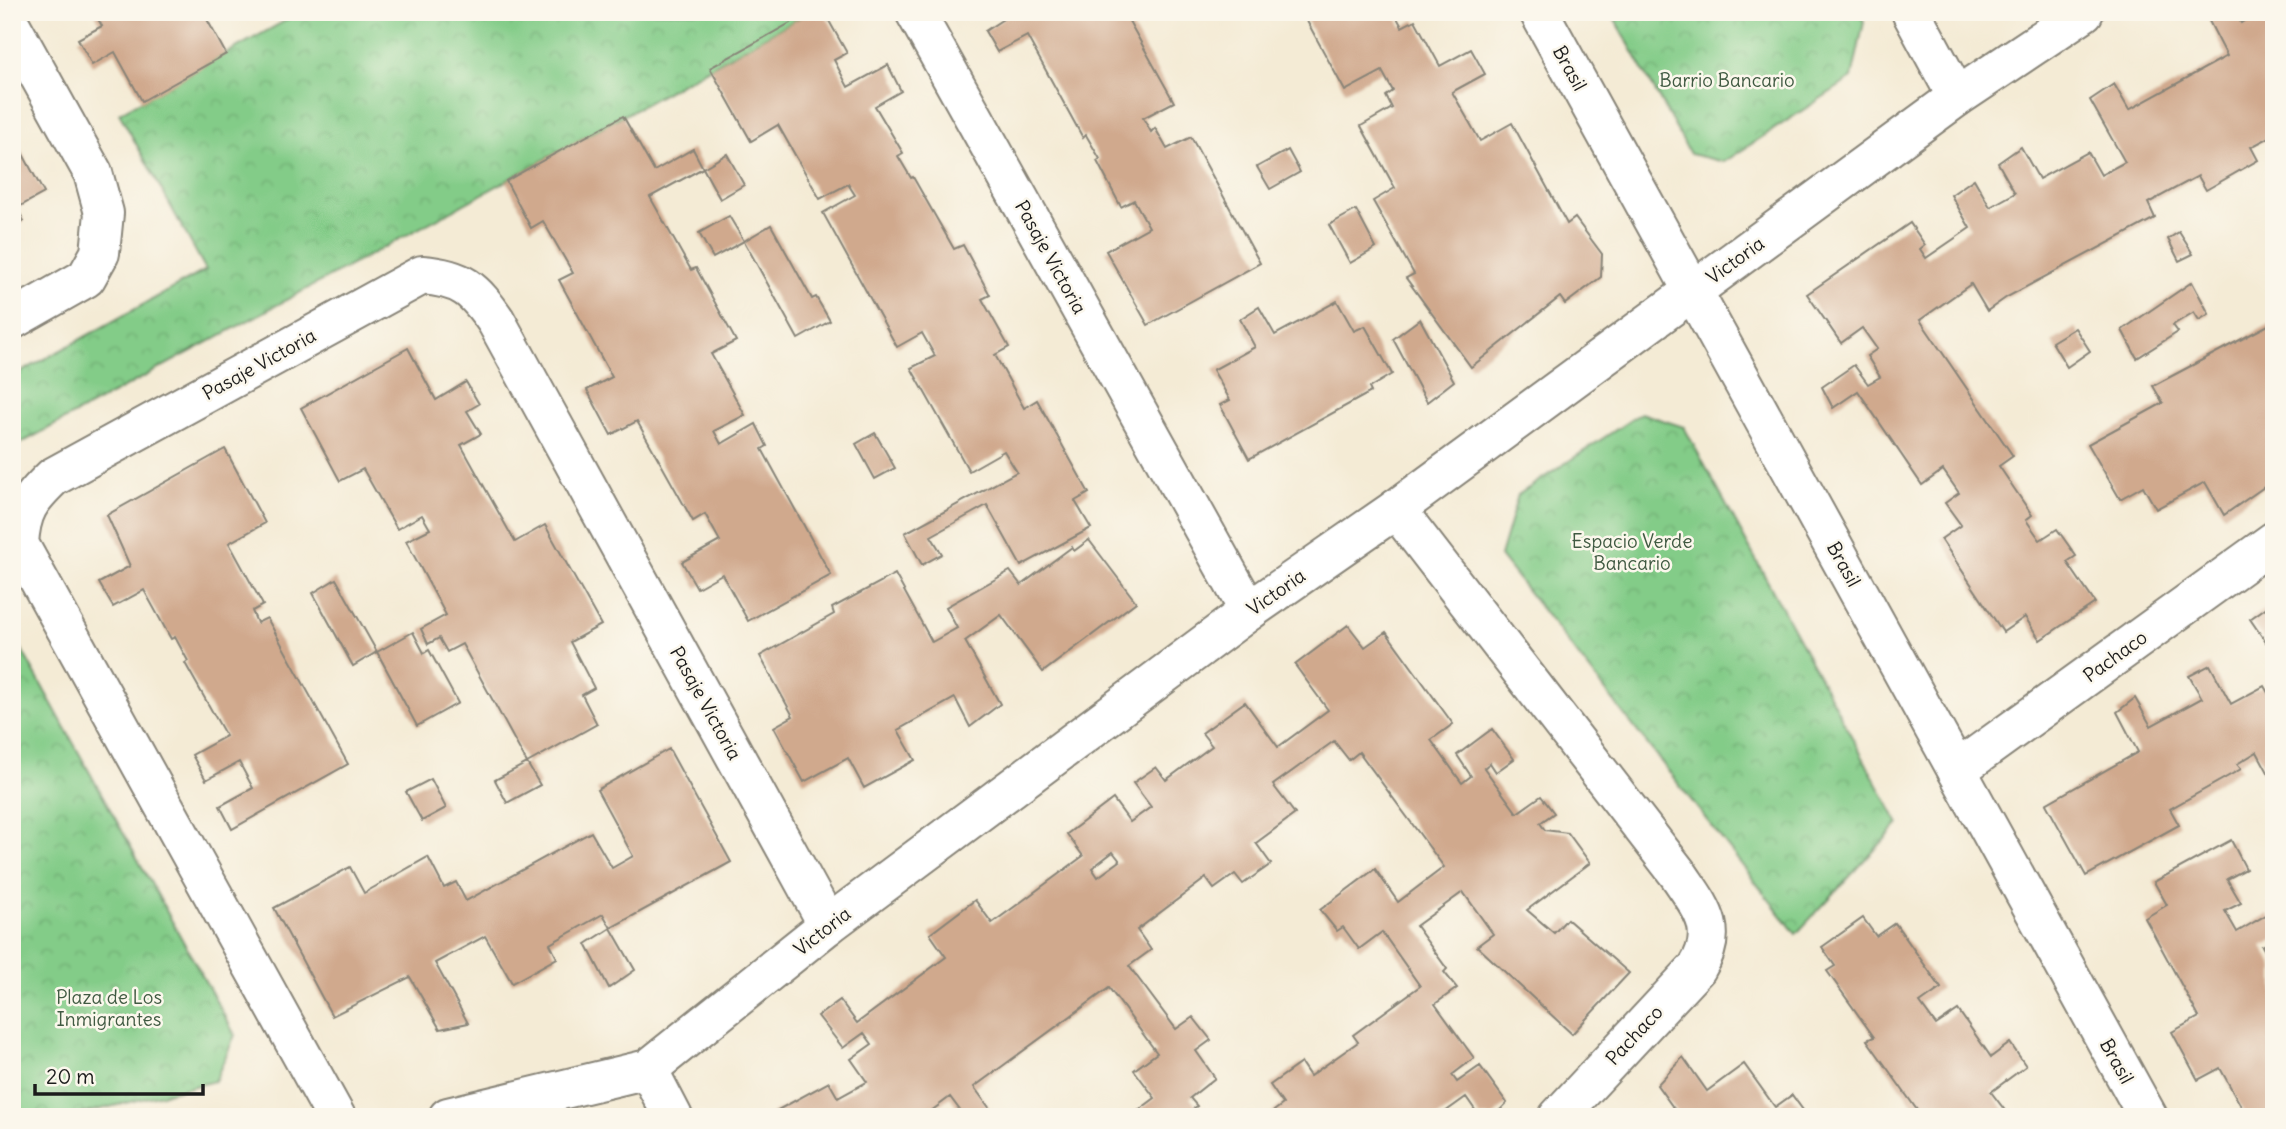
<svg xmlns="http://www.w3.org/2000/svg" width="2286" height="1129" font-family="Delius,sans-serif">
  <defs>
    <pattern id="park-crowns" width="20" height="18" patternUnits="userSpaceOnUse" patternTransform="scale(1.75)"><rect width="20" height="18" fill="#83cc88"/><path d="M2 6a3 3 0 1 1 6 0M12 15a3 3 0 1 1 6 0" fill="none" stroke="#71af75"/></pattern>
  </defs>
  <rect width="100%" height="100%" fill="#fbf7ec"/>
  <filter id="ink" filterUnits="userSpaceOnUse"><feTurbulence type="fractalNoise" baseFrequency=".0143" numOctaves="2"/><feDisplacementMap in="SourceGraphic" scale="14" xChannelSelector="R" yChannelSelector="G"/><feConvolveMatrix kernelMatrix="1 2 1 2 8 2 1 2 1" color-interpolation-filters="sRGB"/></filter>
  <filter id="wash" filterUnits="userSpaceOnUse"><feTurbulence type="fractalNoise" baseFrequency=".00686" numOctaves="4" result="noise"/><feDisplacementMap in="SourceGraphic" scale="28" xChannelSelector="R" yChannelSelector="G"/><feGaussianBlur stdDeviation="1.57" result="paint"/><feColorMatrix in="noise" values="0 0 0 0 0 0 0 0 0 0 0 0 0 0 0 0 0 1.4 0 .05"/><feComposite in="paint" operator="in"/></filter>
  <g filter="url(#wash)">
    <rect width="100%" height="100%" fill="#f4ebd5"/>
    <!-- park -->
    <g fill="url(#park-crowns)" stroke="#507452" stroke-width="2">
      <path d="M301 12H810L479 196 12 448V377L206 270 119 113Z"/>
      <path d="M1611 12H1859L1864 22 1852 78 1724 162 1690 154Z"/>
      <path d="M1641 413 1684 427 1899 824 1796 934 1500 556 1518 495Z"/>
      <path d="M12 632 235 1035 215 1081 69 1117H12Z"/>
    </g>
    <g id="blocks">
      <!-- building -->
      <g fill="#d0a98d" fill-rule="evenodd">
        <path d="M94 12H203L226 54 142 101 115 52 92 65 78 39 102 26Z"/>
        <path d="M810 12H824L847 53 834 60 848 87 888 65 901 91 875 106 903 153 898 156 911 178 913 177 954 249 963 245 990 295 982 299 1009 347 995 355 1024 408 1037 400 1089 493 1075 501 1091 528 1021 566 987 505 931 536 942 554 922 565 905 533 1017 472 1004 451 969 471 911 368 935 356 922 333 897 347 823 213 855 195 848 184 820 199 778 125 751 141 710 68Z"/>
        <path d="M1014 12H1124L1174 102 1143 118 1151 132 1155 128 1167 149 1191 137 1260 263 1148 325 1106 251 1149 227 1134 200 1121 207 1097 161 1100 159 1086 135 1083 138 1027 36 997 52 985 31Z"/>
        <path d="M1302 12H1394L1402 27 1415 20 1440 66 1471 49 1485 74 1452 92 1467 118 1480 141 1512 123 1567 224 1575 218 1602 254 1601 277 1565 304 1560 297 1471 367 1406 278 1414 274 1373 201 1395 188 1361 126 1392 108 1386 96 1393 91 1382 71 1345 91Z"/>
        <path d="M2218 12H2235L2241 23 2257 12H2274V135L2251 147 2258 160 2206 190 2198 176 2148 203 2155 218 2007 297 1987 311 1971 284 1920 320 2013 456 1999 466 2032 515 2026 520 2040 540 2057 529 2076 556 2067 562 2095 603 2040 640 2025 617 2003 632 1941 539 1961 525 1945 503 1959 493 1943 470 1922 485 1858 391 1833 408 1822 387 1854 365 1868 384 1880 377 1867 356 1877 349 1862 328 1841 343 1807 294 1910 223 1925 245 1920 249 1926 258 1970 228 1951 195 1974 179 1990 207 2015 193 1998 163 2021 147 2039 179 2088 152 2101 175 2125 162 2090 100 2114 84 2129 110 2227 56 2208 19Z"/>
        <path d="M623 116 654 171 693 149 703 168 650 197 691 270 696 268 736 341 711 354 745 415 714 431 721 444 756 424 767 446 762 449 831 575 748 621 722 574 697 588 682 562 720 541 705 514 693 521 637 421 611 435 587 390 612 377 559 280 573 273 543 221 531 228 506 181Z"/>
        <path d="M12 134 44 193 17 208 24 221 12 228Z"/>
        <path d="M1288 150 1300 172 1270 189 1257 167Z"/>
        <path d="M727 154 744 185 720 199 703 168Z"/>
        <path d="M1356 210 1376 248 1350 263 1329 225Z"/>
        <path d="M729 216 744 241 713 258 699 233Z"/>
        <path d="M771 225 812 299 816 297 830 321 798 339 744 241Z"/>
        <path d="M2179 232 2193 254 2179 261 2168 239Z"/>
        <path d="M2192 282 2209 314 2199 320 2194 312 2173 325 2178 332 2137 358 2122 330Z"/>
        <path d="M1337 301 1354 331 1365 326 1392 374 1369 388 1371 392 1249 459 1220 405 1230 400 1213 370 1255 347 1240 319 1259 307 1275 335Z"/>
        <path d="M1420 319 1454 381 1427 402 1393 339Z"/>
        <path d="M2274 322V480L2224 515 2205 482 2156 509 2143 486 2120 499 2088 444 2163 403 2153 386Z"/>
        <path d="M2075 328 2090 351 2067 367 2052 342Z"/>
        <path d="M408 348 436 400 466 382 479 404 467 411 481 434 461 445 515 542 545 525 601 625 570 642 594 688 582 695 597 724 527 763 462 644 447 652 439 638 428 644 421 629 446 615 406 541 430 529 422 515 397 529 363 469 340 481 301 408Z"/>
        <path d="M875 433 895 468 875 479 856 444Z"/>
        <path d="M225 449 265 523 229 543 263 605 252 611 257 623 267 618 348 764 232 829 220 806 253 788 239 762 206 780 192 755 226 736 185 663 188 661 175 637 171 639 144 590 113 607 99 583 130 566 107 515Z"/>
        <path d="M1089 540 1136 602 1043 672 1001 615 965 641 1000 704 970 727 955 698 898 730 915 760 864 788 848 758 804 782 774 727 793 716 760 656 834 614 832 608 895 574 932 642 957 628 946 607 1010 571 1021 585 1072 547 1074 551Z"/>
        <path d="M336 579 377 652 413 632 424 653 429 650 458 703 417 726 377 652 353 666 313 593Z"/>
        <path d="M2274 602V654L2250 619Z"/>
        <path d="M1348 625 1365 647 1386 632 1453 724 1431 740 1462 783 1471 776 1457 755 1492 729 1514 759 1496 772 1490 763 1484 768 1517 813 1541 796 1554 813 1540 823 1545 830 1568 833 1590 863 1527 910 1554 933 1567 919 1629 973 1572 1034 1477 946 1493 934 1463 892 1416 926 1447 969 1444 972 1457 988 1435 1004 1474 1058 1452 1075 1457 1082 1480 1066 1507 1103 1493 1117H1480L1466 1097 1438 1117H1266L1283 1104 1270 1085 1301 1063 1310 1076 1358 1042 1353 1035 1420 986 1382 932 1359 949 1343 927 1337 931 1320 910 1375 869 1398 902 1444 867 1359 752 1349 760 1334 741 1273 785 1295 814 1256 843 1271 864 1243 884 1235 874 1214 889 1206 878 1137 930 1151 950 1129 966 1176 1029 1193 1017 1211 1040 1196 1051 1215 1078 1190 1098 1197 1106 1182 1117H1143L1139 1110 1155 1098 1134 1070 1157 1053 1109 988 974 1087 996 1117H965L950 1097 923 1117H765L829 1082 838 1098 867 1082 851 1059 872 1044 864 1033 843 1048 818 1016 840 1000 857 1023 946 957 930 934 975 900 992 923 1021 902 1083 856 1067 834 1113 799 1130 822 1151 807 1133 783 1156 767 1166 780 1212 746 1202 733 1245 702 1278 747 1328 710 1295 665ZM1113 852 1120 861 1098 877 1092 868Z"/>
        <path d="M2210 665 2231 704 2264 686 2274 703V774L2270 776 2257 752 2237 764 2241 769 2170 809 2179 825 2086 876 2046 804 2138 752 2117 712 2135 698 2151 726 2202 698 2189 676Z"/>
        <path d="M669 749 731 862 611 928 603 914 550 944 557 958 512 983 485 936 435 963 468 1023 440 1029 410 977 332 1016 274 908 350 867 364 893 428 857 444 888 456 882 466 901 591 832 612 868 633 856 597 790Z"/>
        <path d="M527 763 540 785 507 803 495 780Z"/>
        <path d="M431 779 446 808 422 821 406 792Z"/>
        <path d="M2231 840 2246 869 2227 879 2241 903 2225 911 2237 932 2268 914 2274 925V940L2262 946 2274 967V1117H2254L2253 1114 2247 1117 2220 1068 2198 1080 2172 1032 2199 1017 2145 918 2167 905 2154 882Z"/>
        <path d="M1863 918 1876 936 1895 923 1941 988 1920 1003 1936 1025 1958 1010 1991 1057 2010 1043 2026 1066 1991 1092 2010 1117H1908L1917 1110 1867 1040 1874 1037 1827 971 1835 966 1822 947Z"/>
        <path d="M611 928 635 970 609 988 586 944Z"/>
        <path d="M1683 1057 1707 1091 1744 1064 1775 1107 1792 1095 1808 1117H1680L1657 1085Z"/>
      </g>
    </g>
  </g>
  <g filter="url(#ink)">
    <use href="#blocks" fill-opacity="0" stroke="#888478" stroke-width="2"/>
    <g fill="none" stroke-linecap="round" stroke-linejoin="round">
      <defs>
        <g id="minor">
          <path d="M915 12 1249 611"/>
          <path d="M1539 12 2148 1117"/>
          <path d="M1911 12 1957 97"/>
          <path d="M12 27 93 173 104 213 100 253 86 278 12 320"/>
          <path d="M1396 509 1679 875C1701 908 1721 929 1697 968L1558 1117"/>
          <path d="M1957 770 2274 541"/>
          <path d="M648 1069 673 1117"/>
          <path d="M336 1117 19 544C21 511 29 500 53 477L422 275C462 278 474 289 496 321L828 925"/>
          <path d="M448 1117 648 1069 828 925 1249 611 1396 509 1957 97 2084 12"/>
        </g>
      </defs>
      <!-- minor casing -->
      <use href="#minor" stroke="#888478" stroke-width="42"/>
      <!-- minor -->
      <use href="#minor" stroke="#fff" stroke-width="38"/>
    </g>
  </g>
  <g text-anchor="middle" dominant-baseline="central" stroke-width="5" stroke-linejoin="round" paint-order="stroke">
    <!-- street labels -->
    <g font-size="19" fill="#1c1c1c" stroke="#fbf7ec">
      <text transform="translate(1570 68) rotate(61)">Brasil</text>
      <text transform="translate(1051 257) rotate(61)">Pasaje Victoria</text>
      <text transform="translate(1735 260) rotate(-36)">Victoria</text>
      <text transform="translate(259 364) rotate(-29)">Pasaje Victoria</text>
      <text transform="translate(1844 564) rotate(61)">Brasil</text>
      <text transform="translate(1276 592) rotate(-35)">Victoria</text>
      <text transform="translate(2115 656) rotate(-36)">Pachaco</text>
      <text transform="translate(706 703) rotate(61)">Pasaje Victoria</text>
      <text transform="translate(822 931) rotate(-38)">Victoria</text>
      <text transform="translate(1634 1035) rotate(-47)">Pachaco</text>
      <text transform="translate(2117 1061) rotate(61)">Brasil</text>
    </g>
    <!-- park labels -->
    <g font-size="19" fill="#405a42" stroke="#fbf7ec">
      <text x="1727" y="80">Barrio Bancario</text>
      <text x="1632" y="541">Espacio Verde<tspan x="1632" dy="22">Bancario</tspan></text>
      <text x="109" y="997">Plaza de Los<tspan x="109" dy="22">Inmigrantes</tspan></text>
    </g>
  </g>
  <!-- margin -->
  <rect width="2286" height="1129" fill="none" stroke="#fbf7ec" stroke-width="42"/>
  <!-- scale -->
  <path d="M35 1084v10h168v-10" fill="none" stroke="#1c1c1c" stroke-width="3.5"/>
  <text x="46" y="1084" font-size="21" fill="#1c1c1c" stroke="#fbf7ec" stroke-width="5" paint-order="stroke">20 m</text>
</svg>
